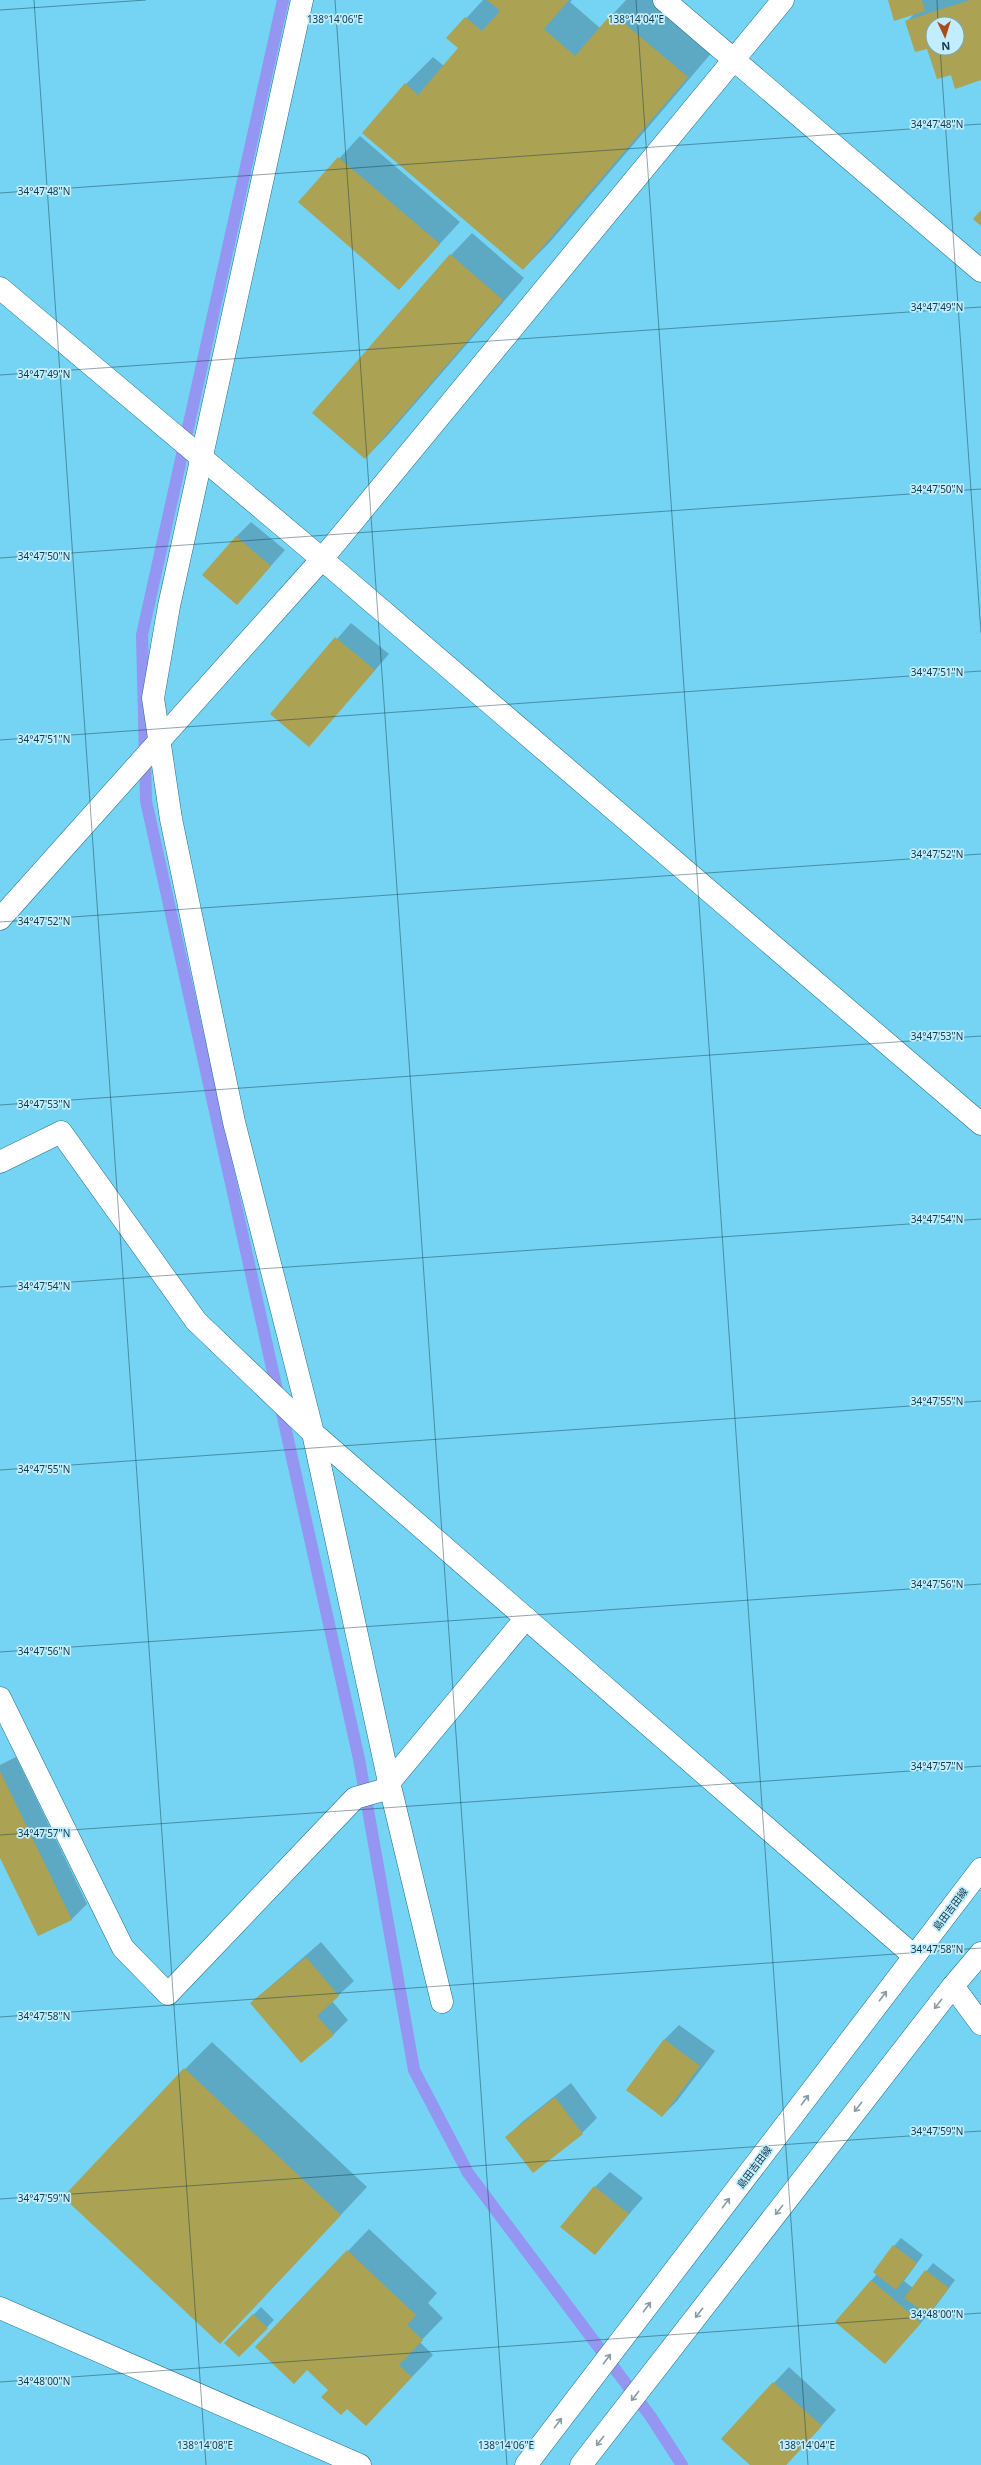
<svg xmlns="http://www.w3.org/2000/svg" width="981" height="2465" font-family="'Noto Sans','Noto Sans JP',sans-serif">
  <rect width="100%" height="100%" fill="#75d3f4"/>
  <!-- shadow -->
  <g fill="#0003" fill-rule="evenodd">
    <path d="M483 0H572L570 2 600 28 626 0H656L714 50 550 242 523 269 406 84 433 57 444 66 459 48 448 38Z"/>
    <path d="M889 0H981V79L952 73 906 22 915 13ZM933 24H957V48H933Z"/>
    <path d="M360 136 460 222 399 288 299 202Z"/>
    <path d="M472 233 524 278 387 436 365 458 451 255Z"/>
    <path d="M251 522 285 550 237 604 236 537Z"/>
    <path d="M351 623 389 654 309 746 271 714Z"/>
    <path d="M16 1757 87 1904 72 1919 39 1935 0 1855V1765Z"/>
    <path d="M321 1942 354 1981 332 2001 348 2020 333 2035 251 2003Z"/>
    <path d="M679 2025 715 2051 677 2101 662 2116 664 2040Z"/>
    <path d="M212 2042 367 2187 247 2315 185 2069Z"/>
    <path d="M571 2083 597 2118 582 2133 533 2171 507 2137 522 2122Z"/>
    <path d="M610 2172 643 2198 595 2254V2187Z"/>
    <path d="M369 2229 437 2293 428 2303 443 2318 420 2342 433 2355 387 2403 329 2390 348 2251Z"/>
    <path d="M901 2238 923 2255 904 2281 913 2288 933 2263 955 2280 935 2307 885 2363 836 2321 877 2274 894 2246Z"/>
    <path d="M261 2307 274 2320 239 2356 226 2343Z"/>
    <path d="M789 2367 836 2410 786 2465H751L722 2438Z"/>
  </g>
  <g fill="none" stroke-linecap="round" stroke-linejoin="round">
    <!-- stream -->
    <path stroke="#9595f2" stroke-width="12" d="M283 0 142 635 146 801 359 1759 414 2070 468 2173 651 2417 682 2465"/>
  </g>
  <!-- building -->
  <g fill="#aba254" fill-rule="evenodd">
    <path d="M487 0H569L544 29 575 56 612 13 688 77 523 270 362 133 405 83 418 95 458 48 446 38 465 17 482 31 500 11Z"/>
    <path d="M888 0H922L925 11 894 21Z"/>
    <path d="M970 0H981V80L955 89 951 75 937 79 927 49 915 52 905 21ZM933 24H957V48H933Z"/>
    <path d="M338 157 440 244 399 290 298 202Z"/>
    <path d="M981 210V226L973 219Z"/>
    <path d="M450 254 503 300 365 459 312 413Z"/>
    <path d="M236 536 271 566 237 605 202 575Z"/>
    <path d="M335 637 375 670 309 747 270 714Z"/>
    <path d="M0 1771 72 1920 38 1936 0 1858Z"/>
    <path d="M306 1957 339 1996 317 2016 334 2035 301 2063 250 2003Z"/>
    <path d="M664 2039 700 2066 662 2117 626 2090Z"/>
    <path d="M184 2068 341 2215 220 2344 63 2197Z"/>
    <path d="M555 2097 583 2134 533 2173 505 2137Z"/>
    <path d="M594 2186 629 2214 595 2255 560 2227Z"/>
    <path d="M893 2245 917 2263 896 2290 873 2272Z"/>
    <path d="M347 2250 416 2315 407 2325 423 2340 399 2365 412 2377 366 2426 347 2409 341 2415 321 2397 328 2390 307 2370 294 2384 255 2347Z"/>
    <path d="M925 2270 949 2288 928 2315 904 2298Z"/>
    <path d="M871 2280 921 2323 885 2364 835 2322Z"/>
    <path d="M253 2314 268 2328 239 2357 224 2343Z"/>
    <path d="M773 2382 822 2426 786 2465H750L721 2439Z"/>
  </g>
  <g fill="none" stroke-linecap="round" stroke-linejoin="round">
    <defs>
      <g id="minor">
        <path d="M302 0 169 606 153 698 171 819 234 1122 313 1433 389 1782 442 2002"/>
        <path d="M664 0 981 271"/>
        <path d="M0 919 322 559 783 0"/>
        <path d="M0 1162 61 1132 196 1321 313 1433 914 1956"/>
        <path d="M0 1698 123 1948 168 1994 355 1798 383 1790 526 1618"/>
        <path d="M953 1986 981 2024"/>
      </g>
      <g id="tertiary">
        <path d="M0 288 322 559 981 1124"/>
        <path d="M0 2308 360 2465"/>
      </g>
      <g id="primary">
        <path d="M526 2465 981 1869"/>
        <path d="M581 2465 953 1986 981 1953"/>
      </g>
    </defs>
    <!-- minor casing -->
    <use href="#minor" stroke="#246e86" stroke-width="23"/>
    <!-- tertiary casing -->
    <use href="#tertiary" stroke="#246e86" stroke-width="23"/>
    <!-- primary casing -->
    <use href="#primary" stroke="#246e86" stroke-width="23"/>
    <!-- minor -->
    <use href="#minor" stroke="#fff" stroke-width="22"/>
    <!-- tertiary -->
    <use href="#tertiary" stroke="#fff" stroke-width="22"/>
    <!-- primary -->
    <use href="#primary" stroke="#fff" stroke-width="22"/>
  </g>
  <!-- one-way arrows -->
  <defs><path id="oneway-shaft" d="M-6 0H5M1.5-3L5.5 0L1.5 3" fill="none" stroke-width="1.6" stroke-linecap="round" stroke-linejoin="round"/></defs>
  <g stroke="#889ca3">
    <use href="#oneway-shaft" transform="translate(883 1996) rotate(-53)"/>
    <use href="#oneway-shaft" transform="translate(938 2004) rotate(128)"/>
    <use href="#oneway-shaft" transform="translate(805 2100) rotate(-53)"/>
    <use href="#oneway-shaft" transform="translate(858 2107) rotate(128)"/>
    <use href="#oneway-shaft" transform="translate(726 2203) rotate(-53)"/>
    <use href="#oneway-shaft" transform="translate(779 2210) rotate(128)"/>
    <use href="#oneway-shaft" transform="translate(647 2307) rotate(-53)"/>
    <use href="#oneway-shaft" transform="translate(699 2313) rotate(128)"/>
    <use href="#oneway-shaft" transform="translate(607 2359) rotate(-53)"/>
    <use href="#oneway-shaft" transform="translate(635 2396) rotate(128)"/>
    <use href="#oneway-shaft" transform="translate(558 2423) rotate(-53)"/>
    <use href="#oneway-shaft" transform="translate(600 2441) rotate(128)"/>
  </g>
  <!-- ticks -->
  <path fill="none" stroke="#113a47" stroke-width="1" stroke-opacity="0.45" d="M34 0 206 2465M335 0 507 2465M636 0 808 2465M937 0 938 24M0 10 146 0M940 48 981 633M0 193 981 124M0 375 981 307M0 558 981 489M0 740 981 671M0 922 981 854M0 1105 981 1036M0 1287 981 1219M0 1470 981 1401M0 1652 981 1584M0 1835 981 1766M0 2017 981 1948M0 2199 981 2131M0 2382 981 2313"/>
  <g text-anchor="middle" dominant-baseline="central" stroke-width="3.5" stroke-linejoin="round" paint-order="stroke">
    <!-- street labels -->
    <g font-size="10" fill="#113a47" stroke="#c2edfe">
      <text transform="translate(950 1909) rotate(-53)">島田吉田線</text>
      <text transform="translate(754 2167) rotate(-53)">島田吉田線</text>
    </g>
  </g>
  <g font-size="10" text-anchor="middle" fill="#113a47" stroke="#c2edfe" stroke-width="3.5" stroke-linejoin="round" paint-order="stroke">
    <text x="335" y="23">138°14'06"E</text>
    <text x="636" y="23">138°14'04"E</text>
    <text x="937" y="128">34°47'48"N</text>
    <text x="44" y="195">34°47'48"N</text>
    <text x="937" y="311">34°47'49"N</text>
    <text x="44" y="378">34°47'49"N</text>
    <text x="937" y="493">34°47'50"N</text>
    <text x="44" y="560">34°47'50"N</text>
    <text x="937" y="676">34°47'51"N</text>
    <text x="44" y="743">34°47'51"N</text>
    <text x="937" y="858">34°47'52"N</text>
    <text x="44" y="925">34°47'52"N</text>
    <text x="937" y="1040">34°47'53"N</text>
    <text x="44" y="1108">34°47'53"N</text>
    <text x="937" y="1223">34°47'54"N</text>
    <text x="44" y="1290">34°47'54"N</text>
    <text x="937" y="1405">34°47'55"N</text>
    <text x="44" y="1473">34°47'55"N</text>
    <text x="937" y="1588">34°47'56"N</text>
    <text x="44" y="1655">34°47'56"N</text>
    <text x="937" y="1770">34°47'57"N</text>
    <text x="44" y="1837">34°47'57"N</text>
    <text x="937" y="1953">34°47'58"N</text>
    <text x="44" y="2020">34°47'58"N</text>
    <text x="937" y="2135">34°47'59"N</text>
    <text x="44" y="2202">34°47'59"N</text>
    <text x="937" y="2318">34°48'00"N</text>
    <text x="44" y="2385">34°48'00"N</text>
    <text x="205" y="2449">138°14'08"E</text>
    <text x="506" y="2449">138°14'06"E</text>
    <text x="807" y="2449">138°14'04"E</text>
  </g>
  <!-- north arrow -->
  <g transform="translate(945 36) rotate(176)"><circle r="19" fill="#c2edfe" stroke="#7ba5b5"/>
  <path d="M0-3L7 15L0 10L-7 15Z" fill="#ae4919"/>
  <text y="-6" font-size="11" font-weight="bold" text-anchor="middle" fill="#113a47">N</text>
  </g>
</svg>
